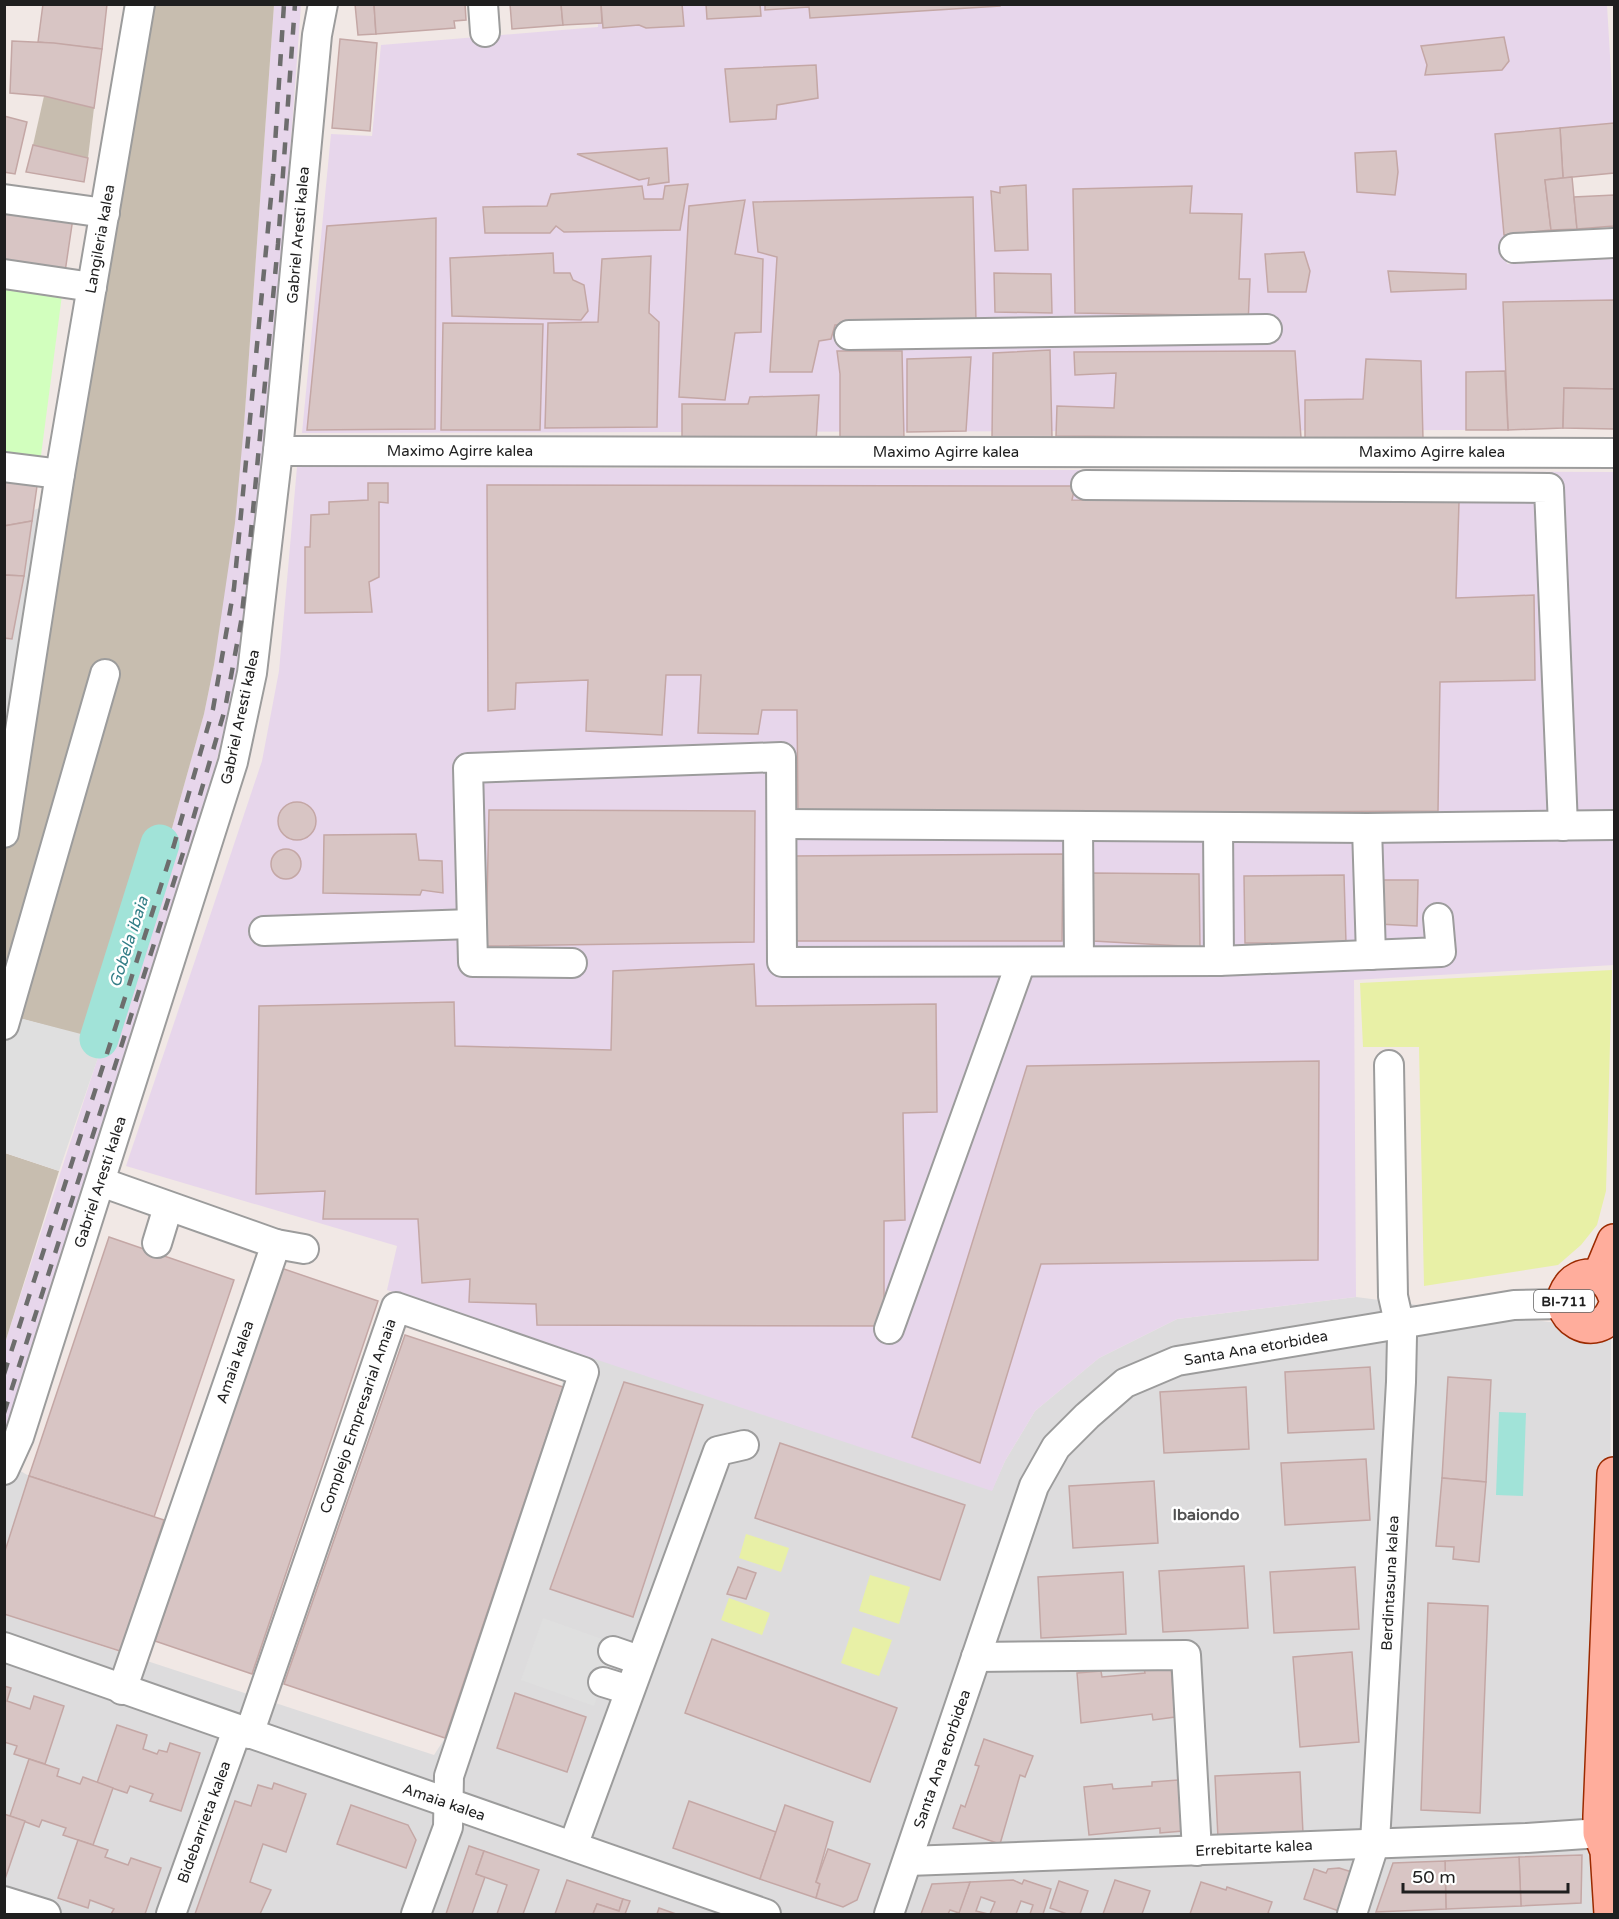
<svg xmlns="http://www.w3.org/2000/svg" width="1619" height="1919" font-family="'Varela Round',sans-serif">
  <rect width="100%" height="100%" fill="#f1e8e5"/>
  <!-- residential -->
  <g fill="#dddcdd">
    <path d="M43 507 5 753V519Z"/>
    <path d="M1356 1297 1611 1330 1610 1619 1614 1914H5L4 1614 434 1755 445 1738 573 1351 992 1490 1005 1461 1035 1411 1099 1358 1177 1319Z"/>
    <path d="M5 1462 29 1476 5 1554Z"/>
  </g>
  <!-- industrial -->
  <g fill="#e7d6eb">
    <path d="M596 4 1607 5 1614 123 1495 135 1507 264 1614 259V300L1503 302 1505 371 1466 372V430L302 433 331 134 372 136 381 45 598 27Z"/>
    <path d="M274 5H301L272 397 241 669 203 811 6 1430 5 1343 169 839 204 714 214 665 244 425Z"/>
    <path d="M297 467 1614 472V965L1354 980 1356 1297 1177 1319 1099 1358 1035 1411 1005 1461 992 1491 387 1290 397 1246 126 1166 262 761 279 671Z"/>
  </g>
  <!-- construction -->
  <g fill="#c7bdaf">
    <path d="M141 5H274L244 425 235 523 214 665 204 714 169 839 154 851 149 862 92 1038 4 1014 5 840Z"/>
    <path d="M44 96 94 108 88 158 33 145Z"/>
    <path d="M5 1153 59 1171 5 1343Z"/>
  </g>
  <!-- grass -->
  <g fill="#e8f0a6">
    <path d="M1612 970 1606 1191 1597 1225 1581 1245 1558 1265 1424 1286 1419 1047H1363L1360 983Z"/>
    <path d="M746 1534 789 1548 781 1572 739 1558Z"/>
    <path d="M870 1575 910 1587 899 1624 859 1611Z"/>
    <path d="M729 1598 770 1613 762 1635 721 1620Z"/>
    <path d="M853 1627 892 1640 879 1676 841 1663Z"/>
  </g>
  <!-- park -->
  <path fill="#d2ffbe" d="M4 263 65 272 37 486 5 481Z"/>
  <!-- parking -->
  <g fill="#dfdfdf">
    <path d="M4 1014 104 1040 59 1171 5 1153Z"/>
    <path d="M543 1618 616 1644 594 1706 521 1680Z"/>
  </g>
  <!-- water -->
  <path fill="#a1e3d8" d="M1499 1412 1526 1413 1523 1496 1496 1495Z"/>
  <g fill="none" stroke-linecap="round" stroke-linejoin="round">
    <!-- river -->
    <path stroke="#a1e3d8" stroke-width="39" d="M99 1039 160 844"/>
  </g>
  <!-- building -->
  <g fill="#d8c5c4" stroke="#c4a7a5" stroke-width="1.5">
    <path d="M43 4H107L102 49 38 42Z"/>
    <path d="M355 4H374L376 34 358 35Z"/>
    <path d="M374 4H465L466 20 454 21 455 28 376 34Z"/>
    <path d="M510 4H561L563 25 512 29Z"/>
    <path d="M561 4H601L602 23 563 25Z"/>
    <path d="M601 4H682L684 26 646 28 639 25 603 28Z"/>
    <path d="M706 4H760L761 16 707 19Z"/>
    <path d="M765 4H1000V6L810 18 809 7 765 10Z"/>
    <path d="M1504 37 1509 61 1502 70 1425 75 1427 65 1421 46Z"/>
    <path d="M340 39 377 43 370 131 332 128Z"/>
    <path d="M12 41 54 43 102 49 94 108 44 96 10 93Z"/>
    <path d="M816 65 818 98 777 105 776 119 730 122 725 69Z"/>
    <path d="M4 116 27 122 15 174 4 172Z"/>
    <path d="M1614 123V173L1563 178 1560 128Z"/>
    <path d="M1560 128 1563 178 1545 180 1551 230 1504 235 1495 134Z"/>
    <path d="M33 145 88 158 84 182 26 172Z"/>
    <path d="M667 148 669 182 648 185 649 178 639 180 577 154Z"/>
    <path d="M1396 151 1398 172 1395 195 1357 192 1355 153Z"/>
    <path d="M1572 177 1577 229 1551 230 1545 180Z"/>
    <path d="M688 184 680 230 564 232 556 226 550 233H485L483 207 547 206 551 194 642 186 644 199H663L665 186Z"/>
    <path d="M1026 185 1028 250 995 251 991 191 1000 193V187Z"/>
    <path d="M1192 186 1190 213 1242 214 1239 279H1250L1248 325 1194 323 1192 315 1075 313 1073 189Z"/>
    <path d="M1614 195V226L1577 229 1574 197Z"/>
    <path d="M973 197 976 321 835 325 831 339 819 341 812 372H770L777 257 758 252 753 202Z"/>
    <path d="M745 200 735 254 763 259 761 332 735 333 725 400 679 397 689 206Z"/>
    <path d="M4 208 73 218 65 272 4 263Z"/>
    <path d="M436 218 435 429 307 430 327 226Z"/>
    <path d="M1304 252 1310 271 1306 292H1268L1265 254Z"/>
    <path d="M553 253 554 273H570L573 280 584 285 588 311 581 320 452 316 450 258Z"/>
    <path d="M651 256 649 313 659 322 657 427 545 428 548 323 598 322 602 259Z"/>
    <path d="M1388 271 1466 274V289L1391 292Z"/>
    <path d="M994 273 1051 274 1052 313 995 312Z"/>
    <path d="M1614 300V389L1564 388 1563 428 1508 430 1503 302Z"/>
    <path d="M443 323 543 324 540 430H441Z"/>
    <path d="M1050 350 1052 438 992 439 993 353Z"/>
    <path d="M837 351H902L904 439 840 442V374Z"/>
    <path d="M1295 351 1301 438 1056 436 1057 406 1114 408 1116 373 1075 375 1074 352Z"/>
    <path d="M971 357 966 431 907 432V359Z"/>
    <path d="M1366 359 1421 361 1423 439 1305 444V400L1363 399Z"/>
    <path d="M1505 371 1508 430H1466V372Z"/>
    <path d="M1564 388 1614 389V429L1563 428Z"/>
    <path d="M819 395 816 441 682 438V404H748L750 397Z"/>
    <path d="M4 481 37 486 32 521 4 526Z"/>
    <path d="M368 483H388V503L379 502V577L369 582 372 612 305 613V547H310L311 515 329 514V502L368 500Z"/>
    <path d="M487 485 1075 486 1072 500 1459 502 1456 598 1534 595 1535 680 1440 682 1438 811 798 815 797 710H762L758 734 698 733 701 675H666L662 735 586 731 588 680 516 683 515 709 488 711Z"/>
    <path d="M32 521 24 576 4 575V526Z"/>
    <path d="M4 575 24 576 12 639 4 638Z"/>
    <circle cx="297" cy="821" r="19"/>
    <path d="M489 810 755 811 754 942 486 946Z"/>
    <path d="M416 834 419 860 442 861 443 893 422 890 420 895 323 893 324 835Z"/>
    <circle cx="286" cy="864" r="15"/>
    <path d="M1063 854 1062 941H794L793 856Z"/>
    <path d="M1093 873 1199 874 1200 947 1093 941Z"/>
    <path d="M1344 875 1346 943H1245L1244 876Z"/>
    <path d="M1379 880H1418L1417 926 1378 924Z"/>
    <path d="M754 964 756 1006 936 1004 937 1112 903 1113 905 1220 884 1221V1326L537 1325 536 1304 469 1302 470 1279 422 1283 418 1219H323L325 1191 256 1194 259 1006 454 1002 455 1046 611 1050 613 971Z"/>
    <path d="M1319 1061 1318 1260 1041 1264 980 1463 912 1437 1027 1066Z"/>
    <path d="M109 1237 234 1280 154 1517 29 1476Z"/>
    <path d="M281 1268 378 1301 252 1674 155 1641Z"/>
    <path d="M405 1335 563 1387 445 1738 284 1684Z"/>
    <path d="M1370 1367 1374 1429 1288 1433 1285 1372Z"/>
    <path d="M1448 1377 1491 1380 1486 1482 1442 1478Z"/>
    <path d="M624 1382 703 1405 633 1617 550 1589Z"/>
    <path d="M1246 1387 1249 1449 1164 1453 1160 1392Z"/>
    <path d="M780 1443 965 1505 940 1580 755 1518Z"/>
    <path d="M1366 1459 1370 1520 1285 1525 1281 1463Z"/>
    <path d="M29 1476 164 1520 120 1651 4 1614V1554Z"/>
    <path d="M1442 1478 1486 1482 1479 1562 1453 1559 1454 1547 1436 1546Z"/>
    <path d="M1154 1481 1158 1543 1073 1548 1069 1486Z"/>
    <path d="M1244 1566 1248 1628 1163 1632 1159 1571Z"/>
    <path d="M738 1567 756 1573 746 1599 727 1594Z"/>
    <path d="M1355 1567 1359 1629 1274 1633 1270 1572Z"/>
    <path d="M1123 1572 1126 1634 1041 1638 1038 1577Z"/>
    <path d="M1428 1603 1488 1606 1480 1813 1421 1810Z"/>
    <path d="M712 1639 897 1708 870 1782 685 1713Z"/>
    <path d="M1352 1652 1359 1742 1300 1747 1293 1657Z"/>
    <path d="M1171 1666 1175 1717 1153 1720 1152 1714 1081 1723 1077 1673 1101 1671 1102 1677 1145 1673 1144 1669Z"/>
    <path d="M4 1686 11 1688 7 1701 30 1709 34 1696 64 1706 45 1764 14 1754 17 1746 4 1742Z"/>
    <path d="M515 1693 586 1717 567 1772 497 1748Z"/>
    <path d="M117 1725 147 1735 143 1749 157 1754 159 1750 167 1752 170 1743 200 1753 181 1811 150 1801 153 1794 130 1786 127 1793 97 1783Z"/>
    <path d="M984 1739 1033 1756 1025 1777 1020 1775 1000 1844 953 1828 961 1805 965 1807 979 1766 975 1765Z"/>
    <path d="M29 1759 59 1769 57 1776 80 1784 83 1777 113 1788 93 1845 63 1835 66 1828 42 1820 39 1827 10 1816Z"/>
    <path d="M1300 1772 1303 1833 1218 1838 1215 1776Z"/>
    <path d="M1178 1780 1183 1831 1160 1833V1828L1089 1835 1084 1787 1112 1784 1113 1789 1152 1786V1782Z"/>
    <path d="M274 1783 306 1794 286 1852 263 1844 250 1882 271 1890 260 1914H195L235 1801 251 1806 258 1785 272 1789Z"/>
    <path d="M689 1801 776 1832 760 1879 673 1848Z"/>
    <path d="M351 1805 408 1825 416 1840 406 1868 337 1844Z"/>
    <path d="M785 1805 833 1822 816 1882 820 1884 816 1898 760 1879Z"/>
    <path d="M4 1814 25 1821 5 1879H4Z"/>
    <path d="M78 1840 108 1850 105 1857 128 1865 131 1858 161 1868 145 1914H111L114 1909 90 1900 88 1908 58 1898Z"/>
    <path d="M469 1846 484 1851 476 1874 485 1877 472 1914H446Z"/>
    <path d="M828 1849 870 1864 857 1900 843 1907 816 1898 820 1884 816 1882Z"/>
    <path d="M484 1851 539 1870 523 1914H497L507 1885 476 1874Z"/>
    <path d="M1582 1855 1581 1903 1521 1906 1519 1857Z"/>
    <path d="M1519 1857 1521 1906 1446 1909 1445 1861Z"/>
    <path d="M1445 1861 1446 1909 1376 1912 1393 1863Z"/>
    <path d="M1339 1868 1352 1872 1339 1911 1304 1899 1314 1869 1326 1873 1328 1869Z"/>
    <path d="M567 1880 623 1899 619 1911 597 1904 593 1914H555Z"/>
    <path d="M1013 1880 1022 1884 1024 1880 1051 1889 1043 1914H1030L1033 1905 1021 1901 1016 1914H990L995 1902 981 1897 976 1911 988 1914H958L970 1882Z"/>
    <path d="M1115 1880 1150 1891 1142 1914H1103Z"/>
    <path d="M1059 1881 1088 1891 1080 1914H1067L1050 1908Z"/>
    <path d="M970 1882 959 1913 950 1910 948 1914H921L932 1884Z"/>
    <path d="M1201 1882 1226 1890 1227 1887 1272 1902 1268 1913 1271 1914H1190Z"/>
    <path d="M623 1899 630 1901 625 1914H593L597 1904 619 1911Z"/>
    <path d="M659 1908 676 1914H657Z"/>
  </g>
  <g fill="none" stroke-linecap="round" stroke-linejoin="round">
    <defs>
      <g id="minor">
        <path d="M483 4 485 32"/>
        <path d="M4 199 105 213"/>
        <path d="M1514 248 1614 243"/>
        <path d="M4 274 92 287"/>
        <path d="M849 335 1267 329"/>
        <path d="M278 451 1614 453"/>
        <path d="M4 467 60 474"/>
        <path d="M1086 485 1549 488 1563 826"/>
        <path d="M783 824 1367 828 1614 825"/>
        <path d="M1078 826 1079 961"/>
        <path d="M1218 827 1219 961"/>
        <path d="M1367 828 1371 955"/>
        <path d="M4 833 60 474 140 4"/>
        <path d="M264 931 472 924"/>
        <path d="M572 963 473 962 468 768 781 757 782 962 1219 961 1441 952 1438 918"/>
        <path d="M4 1025 105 674"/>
        <path d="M101 1182 276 1244 122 1690"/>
        <path d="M157 1243 168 1207"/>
        <path d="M276 1244 304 1249"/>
        <path d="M889 1329 1021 962"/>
        <path d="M4 1470 19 1437 233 762 252 673 278 451 317 35 323 4"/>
        <path d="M4 1647 766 1914"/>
        <path d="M613 1651 639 1660"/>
        <path d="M976 1657 1186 1655 1197 1851"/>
        <path d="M603 1682 629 1690"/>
        <path d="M249 1734 396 1307 584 1372 449 1776 448 1827 416 1914"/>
        <path d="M573 1846 718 1451 744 1445"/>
        <path d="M908 1861 1527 1838 1600 1833"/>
        <path d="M4 1901 46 1914"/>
        <path d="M171 1914 237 1730"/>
        <path d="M889 1914 1034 1486 1056 1447 1087 1416 1125 1383 1177 1361 1514 1305 1564 1304"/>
        <path d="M1352 1914 1375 1842 1401 1382 1402 1336 1393 1296 1389 1065"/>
      </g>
      <g id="major">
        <path d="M1599 1277 1614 1241"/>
        <path d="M1614 1294C1610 1283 1602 1275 1590 1276 1582 1276 1574 1280 1570 1286 1547 1316 1599 1346 1614 1309"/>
        <path d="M1611 1914 1607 1851 1600 1833V1816L1614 1474"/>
      </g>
    </defs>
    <!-- minor casing -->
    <use href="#minor" stroke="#9c9c9c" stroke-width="32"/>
    <!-- major casing -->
    <use href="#major" stroke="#9b2a00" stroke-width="36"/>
    <!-- minor -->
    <use href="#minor" stroke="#fff" stroke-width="28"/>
    <!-- major -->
    <use href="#major" stroke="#ffad9c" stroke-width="33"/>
    <!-- rail -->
    <g stroke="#6d6d6d" stroke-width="4.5" stroke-dasharray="12 12" stroke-linecap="butt">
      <path d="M4 1374 174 845 213 709 234 588 273 176 284 4"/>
      <path d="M4 1413 184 850 225 709 241 622 251 532 278 244 295 4"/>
    </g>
  </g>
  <g text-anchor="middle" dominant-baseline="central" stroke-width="5" stroke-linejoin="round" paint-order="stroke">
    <!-- shield labels -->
    <rect fill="#fff" stroke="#626262" stroke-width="1.5" x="1534" y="1290" width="60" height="22" rx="4.5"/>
    <g font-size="14" font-weight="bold" fill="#1f1f1f">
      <text x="1564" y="1301">BI-711</text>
    </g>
    <!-- street labels -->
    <g font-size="15" fill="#1f1f1f" stroke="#fff">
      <text transform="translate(298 235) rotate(-85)">Gabriel Aresti kalea</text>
      <text transform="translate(100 239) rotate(-80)">Langileria kalea</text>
      <text x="460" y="451">Maximo Agirre kalea</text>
      <text x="946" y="452">Maximo Agirre kalea</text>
      <text x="1432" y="452">Maximo Agirre kalea</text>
      <text transform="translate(240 717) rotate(-78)">Gabriel Aresti kalea</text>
      <text transform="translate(100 1182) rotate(-72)">Gabriel Aresti kalea</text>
      <text transform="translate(1256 1348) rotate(-10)">Santa Ana etorbidea</text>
      <text transform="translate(235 1362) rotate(-71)">Amaia kalea</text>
      <text transform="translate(358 1416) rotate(-71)">Complejo Empresarial Amaia</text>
      <text transform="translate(1390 1583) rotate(-87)">Berdintasuna kalea</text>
      <text transform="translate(942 1759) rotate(-71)">Santa Ana etorbidea</text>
      <text transform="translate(444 1802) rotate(19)">Amaia kalea</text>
      <text transform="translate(204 1822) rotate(-70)">Bidebarrieta kalea</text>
      <text transform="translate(1254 1848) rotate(-3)">Errebitarte kalea</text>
    </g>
    <!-- water labels -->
    <g font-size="16" font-style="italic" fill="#337e87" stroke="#fff">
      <text transform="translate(129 942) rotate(-72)">Gobela ibaia</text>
    </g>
    <!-- neighbourhood labels -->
    <g font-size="16" font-weight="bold" fill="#525252" stroke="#fff">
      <text x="1206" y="1515">Ibaiondo</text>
    </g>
  </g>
  <!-- border -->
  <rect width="1619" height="1919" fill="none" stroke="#1f1f1f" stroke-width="12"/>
  <!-- scale -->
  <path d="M1403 1883v9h165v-9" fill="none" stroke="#1f1f1f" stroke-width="3"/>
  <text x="1412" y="1883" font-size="18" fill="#1f1f1f" stroke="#ffffff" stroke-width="4.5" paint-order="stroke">50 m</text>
</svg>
